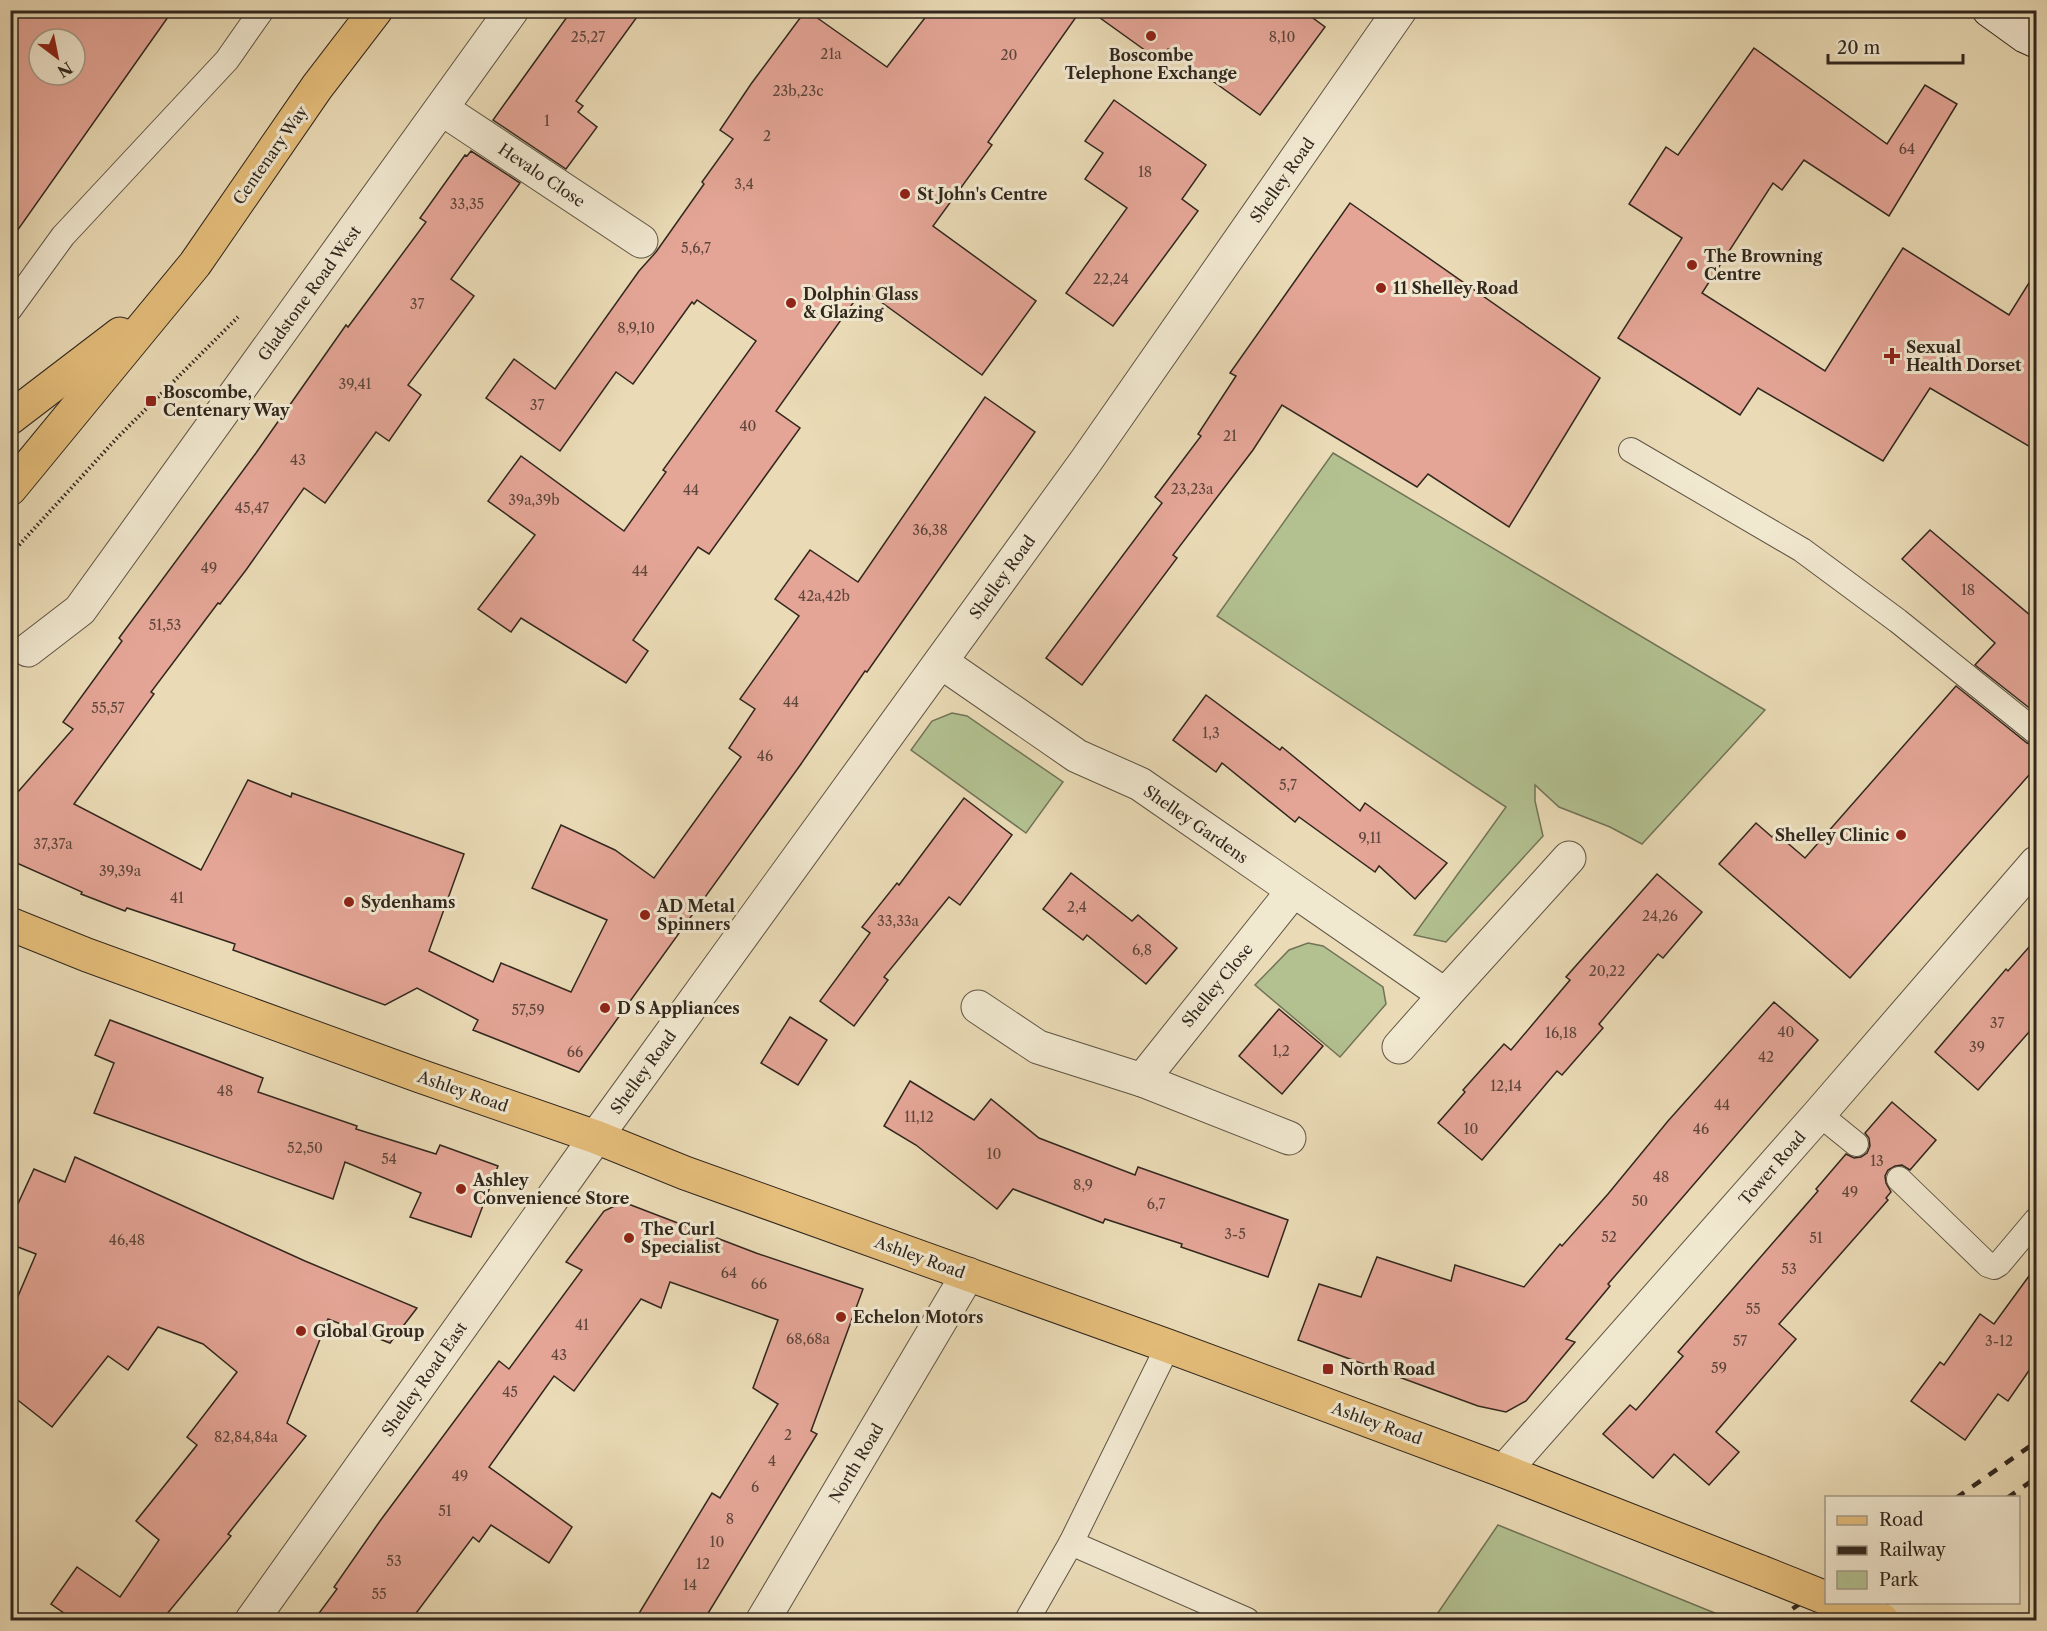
<svg xmlns="http://www.w3.org/2000/svg" width="2047" height="1631" font-family="'Libre Caslon Text',serif">
  <rect width="100%" height="100%" fill="#eadbb6"/>
  <filter id="stains"><feTurbulence type="fractalNoise" baseFrequency=".00333" numOctaves="4"/><feColorMatrix values="0 0 0 0 .2 0 0 0 0 .09 0 0 0 0 .02 0 0 0 .5 -.17"/></filter>
  <radialGradient id="worn" r=".72"><stop offset=".6" stop-color="#630" stop-opacity="0"/><stop offset="1" stop-color="#630" stop-opacity=".3"/></radialGradient>
  <!-- green -->
  <g fill="#b3c191" stroke="#727458" stroke-width="1.5">
    <path d="M1333 453 1765 710 1642 844 1610 827 1559 807 1535 785V801L1543 836 1446 942 1414 935 1506 807 1217 616Z"/>
    <path d="M952 713 967 716 1063 782 1026 833 911 750 932 721Z"/>
    <path d="M1308 943 1323 946 1383 987 1386 1004 1340 1057 1255 985 1289 950Z"/>
    <path d="M1498 1525 1732 1620H1433Z"/>
  </g>
  <!-- building -->
  <g fill="#e4a596" stroke="#31271e" stroke-width="1.5" fill-rule="evenodd">
    <path d="M10 10H173L10 241ZM39 39H75V75H39Z"/>
    <path d="M572 10H642L576 101 583 106 578 112 597 127 566 169 493 120Z"/>
    <path d="M806 10 887 67 931 10H1081L988 142 992 145 933 226 1036 301 982 375 863 289 776 411 800 428 709 554 698 547 633 640 648 651 626 683 521 618 511 632 478 609 535 535 488 501 521 456 624 531 666 472 663 470 756 341 697 300 694 304 692 302 633 384 616 372 560 451 486 398 514 359 555 389 639 271 656 252 704 184 702 182 733 139 720 130 751 84Z"/>
    <path d="M1089 10H1302L1325 27 1260 115 1168 49 1160 61Z"/>
    <path d="M1754 48 1887 144 1925 85 1957 104 1889 216 1804 160 1782 190 1773 183 1702 293 1825 371 1903 248 2009 315 2037 270V451L1930 388 1883 461 1758 388 1740 415 1618 338 1682 238 1629 204 1666 147 1678 155Z"/>
    <path d="M1114 100 1206 165 1182 199 1198 211 1113 326 1066 293 1127 208 1085 179 1103 153 1085 141Z"/>
    <path d="M471 151 520 183 451 279 474 296 408 385 421 395 389 441 376 432 325 503 304 488 246 570 220 604 218 603 151 692 154 694 74 804 201 870 248 780 291 797 292 793 464 854 429 951 493 982 501 963 571 992 607 920 532 888 561 825 615 850 654 878 741 757 729 748 755 709 740 699 799 616 775 599 810 550 858 582 985 397 1035 432 867 672 865 671 801 764 579 1072 473 1030 478 1020 417 988 385 1005 233 950 235 944 127 908 125 911 81 894 82 892 10 860V801L73 729 63 722 122 641 119 638 256 453 346 325 348 327 426 222 420 218 465 155 467 156Z"/>
    <path d="M1350 203 1600 378 1509 527 1428 474 1417 487 1282 405 1253 450 1173 555 1177 558 1082 685 1046 658 1162 503 1155 497 1201 436 1198 434 1236 376 1230 373Z"/>
    <path d="M1930 530 2037 621V714L1975 665 1995 643 1902 559Z"/>
    <path d="M1956 686 2027 743 2037 746V766L1850 978 1719 864 1756 823 1772 837 1776 833 1805 858Z"/>
    <path d="M1206 695 1280 750 1282 747 1360 811 1365 803 1447 863 1415 899 1379 866 1375 872 1299 817 1295 822 1222 763 1216 772 1173 740Z"/>
    <path d="M964 798 1012 835 960 905 949 897 884 977 888 980 854 1026 820 1001 870 933 862 927 897 883 899 885Z"/>
    <path d="M1071 873 1132 921 1138 915 1177 948 1146 984 1087 935 1083 940 1043 909Z"/>
    <path d="M1657 874 1702 912 1663 958 1658 954 1599 1024 1603 1028 1562 1075 1557 1071 1482 1160 1438 1123 1465 1092 1463 1090 1504 1044 1511 1050 1570 980 1566 977Z"/>
    <path d="M2037 938V1023L1978 1090 1935 1052 2006 969 2008 971Z"/>
    <path d="M1774 1002 1818 1040 1608 1284 1610 1286 1566 1339 1575 1342 1526 1401 1506 1412 1478 1406 1298 1340 1319 1284 1361 1297 1377 1257 1451 1281 1455 1265 1524 1287 1560 1244 1562 1246 1608 1194 1668 1121Z"/>
    <path d="M1279 1009 1323 1046 1282 1094 1239 1056Z"/>
    <path d="M790 1017 827 1040 798 1085 761 1063Z"/>
    <path d="M110 1020 263 1078 258 1092 357 1126 356 1129 436 1154 440 1145 498 1166 471 1237 410 1217 421 1193 345 1162 333 1199 94 1113 114 1063 95 1055Z"/>
    <path d="M910 1081 974 1120 991 1099 1039 1138 1135 1175 1138 1167 1288 1220 1268 1277 1181 1247 1182 1244 1105 1219 1103 1223 1013 1189 997 1209 916 1145 884 1126Z"/>
    <path d="M1892 1102 1936 1140 1910 1170 1902 1165 1895 1166 1888 1170 1885 1176 1886 1183 1891 1192 1886 1198 1888 1200 1779 1324 1796 1339 1716 1432 1739 1452 1709 1485 1674 1454 1653 1478 1603 1434 1630 1405 1636 1410 1683 1356 1678 1352 1818 1191 1816 1189 1846 1154 1854 1158 1861 1157 1867 1153 1870 1146 1869 1138 1865 1133Z"/>
    <path d="M75 1157 305 1261 417 1308 390 1343 328 1319 287 1423 306 1436 228 1534 231 1536 162 1620H74L51 1604 77 1567 120 1597 159 1540 136 1521 197 1445 187 1437 237 1372 203 1344 158 1327 128 1370 108 1356 52 1427 10 1394V1315L36 1254 10 1244V1221L34 1169 65 1182Z"/>
    <path d="M623 1202 756 1253 863 1289 811 1431 817 1434 704 1620H635L712 1493 720 1498 778 1404 753 1388 778 1320 670 1282 661 1308 641 1299 574 1391 554 1376 489 1467 572 1527 549 1563 491 1525 479 1542 473 1537 411 1620H314L337 1589 334 1587 380 1521 499 1361 509 1369 582 1270 566 1262 604 1211Z"/>
    <path d="M2037 1265V1359L2008 1401 1998 1394 1965 1440 1911 1401 1940 1362 1944 1365 1980 1314 1994 1324Z"/>
  </g>
  <g fill="none" stroke-linecap="round" stroke-linejoin="round">
    <defs>
      <g id="lane">
        <path d="M10 309 63 236 227 60 262 10"/>
        <path d="M1631 450 1802 550 1898 621 2036 732"/>
        <path d="M1819 1114 1856 1144"/>
        <path d="M1899 1179 1988 1265 1994 1267 1999 1264 2036 1220"/>
        <path d="M1071 1543 1247 1620"/>
        <path d="M1027 1620 1071 1543 1168 1346"/>
      </g>
      <g id="street">
        <path d="M442 109 641 241"/>
        <path d="M28 650 80 610 512 10"/>
        <path d="M941 662 1077 756 1140 784 1445 995 1569 858"/>
        <path d="M978 1007 1038 1047 1142 1080 1293 891"/>
        <path d="M1399 1047 1445 995"/>
        <path d="M1142 1080 1289 1138"/>
        <path d="M1504 1471 1819 1114 2036 863"/>
        <path d="M252 1620 596 1137 1086 461 1400 10"/>
        <path d="M763 1620 968 1274"/>
      </g>
      <path id="secondary" d="M1989 10 2025 36 2036 41"/>
      <g id="primary">
        <path d="M10 418 120 334"/>
        <path d="M10 489 195 264 317 87 376 10"/>
        <path d="M10 924 87 955 420 1076 596 1137 685 1173 1168 1346 1504 1471 1761 1572"/>
      </g>
    </defs>
    <!-- lane casing -->
    <use href="#lane" stroke="#5f5444" stroke-width="26"/>
    <!-- street casing -->
    <use href="#street" stroke="#5f5444" stroke-width="35"/>
    <!-- secondary casing -->
    <use href="#secondary" stroke="#31271e" stroke-width="35"/>
    <!-- primary casing -->
    <use href="#primary" stroke="#31271e" stroke-width="35"/>
    <!-- path -->
    <g stroke="#31271e" stroke-width="4" stroke-dasharray="1.5 3" stroke-linecap="butt">
      <path d="M10 555 117 438 238 317"/>
      <path d="M10 700 15 687"/>
    </g>
    <!-- lane -->
    <use href="#lane" stroke="#f1e8d0" stroke-width="24"/>
    <!-- street -->
    <use href="#street" stroke="#f1e8d0" stroke-width="33"/>
    <!-- secondary -->
    <use href="#secondary" stroke="#f1e8d0" stroke-width="33"/>
    <!-- primary -->
    <use href="#primary" stroke="#e5be7b" stroke-width="33"/>
    <!-- rail -->
    <g stroke="#31271e" stroke-width="4.5" stroke-dasharray="10 10" stroke-linecap="butt">
      <path d="M1956 1498 2036 1442"/>
      <path d="M2007 1498 2036 1478"/>
      <path d="M1776 1620 1826 1586"/>
      <path d="M1826 1620 1852 1602"/>
    </g>
    <defs>
      <g id="primary-bridge">
        <path d="M1761 1572 1826 1598"/>
        <path d="M1837 1602 1882 1620"/>
      </g>
    </defs>
    <!-- primary-bridge casing -->
    <use href="#primary-bridge" stroke="#31271e" stroke-width="35" stroke-linecap="butt"/>
    <!-- primary-bridge -->
    <use href="#primary-bridge" stroke="#e5be7b" stroke-width="33"/>
  </g>
  <!-- markers -->
  <g fill="#8f2418" stroke="#f1e8d0" stroke-width="2">
    <circle cx="1151" cy="36" r="6"/>
    <circle cx="905" cy="194" r="6"/>
    <circle cx="1692" cy="265" r="6"/>
    <circle cx="1381" cy="288" r="6"/>
    <circle cx="791" cy="303" r="6"/>
    <path d="M1889 347h6v6h6v6h-6v6h-6v-6h-6v-6h6z"/>
    <rect x="145" y="395" width="12" height="12" rx="3"/>
    <circle cx="1901" cy="835" r="6"/>
    <circle cx="349" cy="902" r="6"/>
    <circle cx="645" cy="915" r="6"/>
    <circle cx="605" cy="1008" r="6"/>
    <circle cx="461" cy="1189" r="6"/>
    <circle cx="629" cy="1238" r="6"/>
    <circle cx="841" cy="1317" r="6"/>
    <circle cx="301" cy="1331" r="6"/>
    <rect x="1322" y="1363" width="12" height="12" rx="3"/>
  </g>
  <g text-anchor="middle" dominant-baseline="central" stroke-width="6" stroke-linejoin="round" paint-order="stroke">
    <!-- number labels -->
    <g font-size="14" fill="#5e463c">
      <text x="588" y="37">25,27</text>
      <text x="1282" y="37">8,10</text>
      <text x="831" y="54">21a</text>
      <text x="1009" y="55">20</text>
      <text x="798" y="91">23b,23c</text>
      <text x="547" y="121">1</text>
      <text x="767" y="136">2</text>
      <text x="1907" y="149">64</text>
      <text x="1145" y="172">18</text>
      <text x="744" y="184">3,4</text>
      <text x="467" y="204">33,35</text>
      <text x="696" y="248">5,6,7</text>
      <text x="1111" y="279">22,24</text>
      <text x="417" y="304">37</text>
      <text x="636" y="328">8,9,10</text>
      <text x="355" y="384">39,41</text>
      <text x="537" y="405">37</text>
      <text x="748" y="426">40</text>
      <text x="1230" y="436">21</text>
      <text x="298" y="460">43</text>
      <text x="1192" y="489">23,23a</text>
      <text x="691" y="490">44</text>
      <text x="534" y="500">39a,39b</text>
      <text x="252" y="508">45,47</text>
      <text x="930" y="530">36,38</text>
      <text x="209" y="568">49</text>
      <text x="640" y="571">44</text>
      <text x="1968" y="590">18</text>
      <text x="824" y="596">42a,42b</text>
      <text x="165" y="625">51,53</text>
      <text x="791" y="702">44</text>
      <text x="108" y="708">55,57</text>
      <text x="1211" y="733">1,3</text>
      <text x="765" y="756">46</text>
      <text x="1288" y="785">5,7</text>
      <text x="1370" y="838">9,11</text>
      <text x="53" y="844">37,37a</text>
      <text x="120" y="871">39,39a</text>
      <text x="177" y="898">41</text>
      <text x="1077" y="907">2,4</text>
      <text x="1660" y="916">24,26</text>
      <text x="898" y="921">33,33a</text>
      <text x="1142" y="950">6,8</text>
      <text x="1607" y="971">20,22</text>
      <text x="528" y="1010">57,59</text>
      <text x="1997" y="1023">37</text>
      <text x="1786" y="1032">40</text>
      <text x="1561" y="1033">16,18</text>
      <text x="1977" y="1047">39</text>
      <text x="1281" y="1051">1,2</text>
      <text x="575" y="1052">66</text>
      <text x="1766" y="1057">42</text>
      <text x="1506" y="1086">12,14</text>
      <text x="225" y="1091">48</text>
      <text x="1722" y="1105">44</text>
      <text x="919" y="1117">11,12</text>
      <text x="1471" y="1129">10</text>
      <text x="1701" y="1129">46</text>
      <text x="305" y="1148">52,50</text>
      <text x="994" y="1154">10</text>
      <text x="389" y="1159">54</text>
      <text x="1877" y="1161">13</text>
      <text x="1661" y="1177">48</text>
      <text x="1083" y="1185">8,9</text>
      <text x="1850" y="1192">49</text>
      <text x="1640" y="1201">50</text>
      <text x="1156" y="1204">6,7</text>
      <text x="1235" y="1234">3-5</text>
      <text x="1609" y="1237">52</text>
      <text x="1816" y="1238">51</text>
      <text x="127" y="1240">46,48</text>
      <text x="1789" y="1269">53</text>
      <text x="729" y="1273">64</text>
      <text x="759" y="1284">66</text>
      <text x="1753" y="1309">55</text>
      <text x="582" y="1325">41</text>
      <text x="808" y="1339">68,68a</text>
      <text x="1740" y="1341">57</text>
      <text x="1999" y="1341">3-12</text>
      <text x="559" y="1355">43</text>
      <text x="1719" y="1368">59</text>
      <text x="510" y="1392">45</text>
      <text x="788" y="1435">2</text>
      <text x="246" y="1437">82,84,84a</text>
      <text x="772" y="1461">4</text>
      <text x="460" y="1476">49</text>
      <text x="755" y="1487">6</text>
      <text x="445" y="1511">51</text>
      <text x="730" y="1519">8</text>
      <text x="717" y="1542">10</text>
      <text x="394" y="1561">53</text>
      <text x="703" y="1564">12</text>
      <text x="690" y="1585">14</text>
      <text x="379" y="1594">55</text>
    </g>
    <!-- poi labels -->
    <g font-size="16" font-weight="bold" fill="#31271e" stroke="#f1e8d0" text-anchor="start">
      <text x="1151" y="55" text-anchor="middle">Boscombe<tspan x="1151" dy="18">Telephone Exchange</tspan></text>
      <text x="917" y="194">St John's Centre</text>
      <text x="1704" y="256">The Browning<tspan x="1704" dy="18">Centre</tspan></text>
      <text x="1393" y="288">11 Shelley Road</text>
      <text x="803" y="294">Dolphin Glass<tspan x="803" dy="18">&amp; Glazing</tspan></text>
      <text x="1906" y="347">Sexual<tspan x="1906" dy="18">Health Dorset</tspan></text>
      <text x="163" y="392">Boscombe,<tspan x="163" dy="18">Centenary Way</tspan></text>
      <text x="1889" y="835" text-anchor="end">Shelley Clinic</text>
      <text x="361" y="902">Sydenhams</text>
      <text x="657" y="906">AD Metal<tspan x="657" dy="18">Spinners</tspan></text>
      <text x="617" y="1008">D S Appliances</text>
      <text x="473" y="1180">Ashley<tspan x="473" dy="18">Convenience Store</tspan></text>
      <text x="641" y="1229">The Curl<tspan x="641" dy="18">Specialist</tspan></text>
      <text x="853" y="1317">Echelon Motors</text>
      <text x="313" y="1331">Global Group</text>
      <text x="1340" y="1369">North Road</text>
    </g>
    <!-- street labels -->
    <g font-size="16" fill="#31271e" stroke="#f1e8d0">
      <text transform="translate(270 155) rotate(-55)">Centenary Way</text>
      <text transform="translate(542 175) rotate(34)">Hevalo Close</text>
      <text transform="translate(1282 180) rotate(-55)">Shelley Road</text>
      <text transform="translate(309 293) rotate(-54)">Gladstone Road West</text>
      <text transform="translate(1002 577) rotate(-54)">Shelley Road</text>
      <text transform="translate(1196 824) rotate(35)">Shelley Gardens</text>
      <text transform="translate(1217 985) rotate(-51)">Shelley Close</text>
      <text transform="translate(643 1072) rotate(-54)">Shelley Road</text>
      <text transform="translate(463 1091) rotate(19)">Ashley Road</text>
      <text transform="translate(1772 1168) rotate(-49)">Tower Road</text>
      <text transform="translate(920 1257) rotate(20)">Ashley Road</text>
      <text transform="translate(424 1379) rotate(-55)">Shelley Road East</text>
      <text transform="translate(1377 1423) rotate(20)">Ashley Road</text>
      <text transform="translate(856 1463) rotate(-59)">North Road</text>
    </g>
  </g>
  <!-- margin -->
  <rect width="2047" height="1631" fill="none" stroke="#eadbb6" stroke-width="36"/>
  <rect x="12" y="12" width="2023" height="1607" fill="none" stroke="#31271e" stroke-width="3"/>
  <rect x="18" y="18" width="2011" height="1595" fill="none" stroke="#31271e" stroke-width="1.5"/>
  <!-- legend -->
  <rect x="1825" y="1496" width="195" height="108" fill="#f1e8d0" stroke="#a49b89" stroke-width="1.5"/>
  <rect x="1837" y="1516" width="30" height="9" fill="#e5be7b" stroke="#a49b89" stroke-width="1.5"/>
  <text x="1879" y="1526" font-size="18" fill="#31271e">Road</text>
  <rect x="1837" y="1546" width="30" height="9" fill="#31271e" stroke="#a49b89" stroke-width="1.5"/>
  <text x="1879" y="1556" font-size="18" fill="#31271e">Railway</text>
  <rect x="1837" y="1571" width="30" height="18" fill="#b3c191" stroke="#a49b89" stroke-width="1.5"/>
  <text x="1879" y="1586" font-size="18" fill="#31271e">Park</text>
  <!-- north arrow -->
  <g transform="translate(57 57) rotate(148)"><circle r="28" fill="#f1e8d0" stroke="#a49b89" stroke-width="1.5"/>
  <path d="M0-4.5L10 22L0 15L-10 22Z" fill="#8f2418"/>
  <text y="-9" font-size="16" font-weight="bold" text-anchor="middle" fill="#31271e">N</text>
  </g>
  <!-- scale -->
  <path d="M1828 54v9h135v-9" fill="none" stroke="#31271e" stroke-width="3"/>
  <text x="1837" y="54" font-size="18" fill="#31271e" stroke="#f1e8d0" stroke-width="4.5" paint-order="stroke">20 m</text>
  <rect width="100%" height="100%" filter="url(#stains)"/>
  <rect width="100%" height="100%" fill="url(#worn)"/>
</svg>
